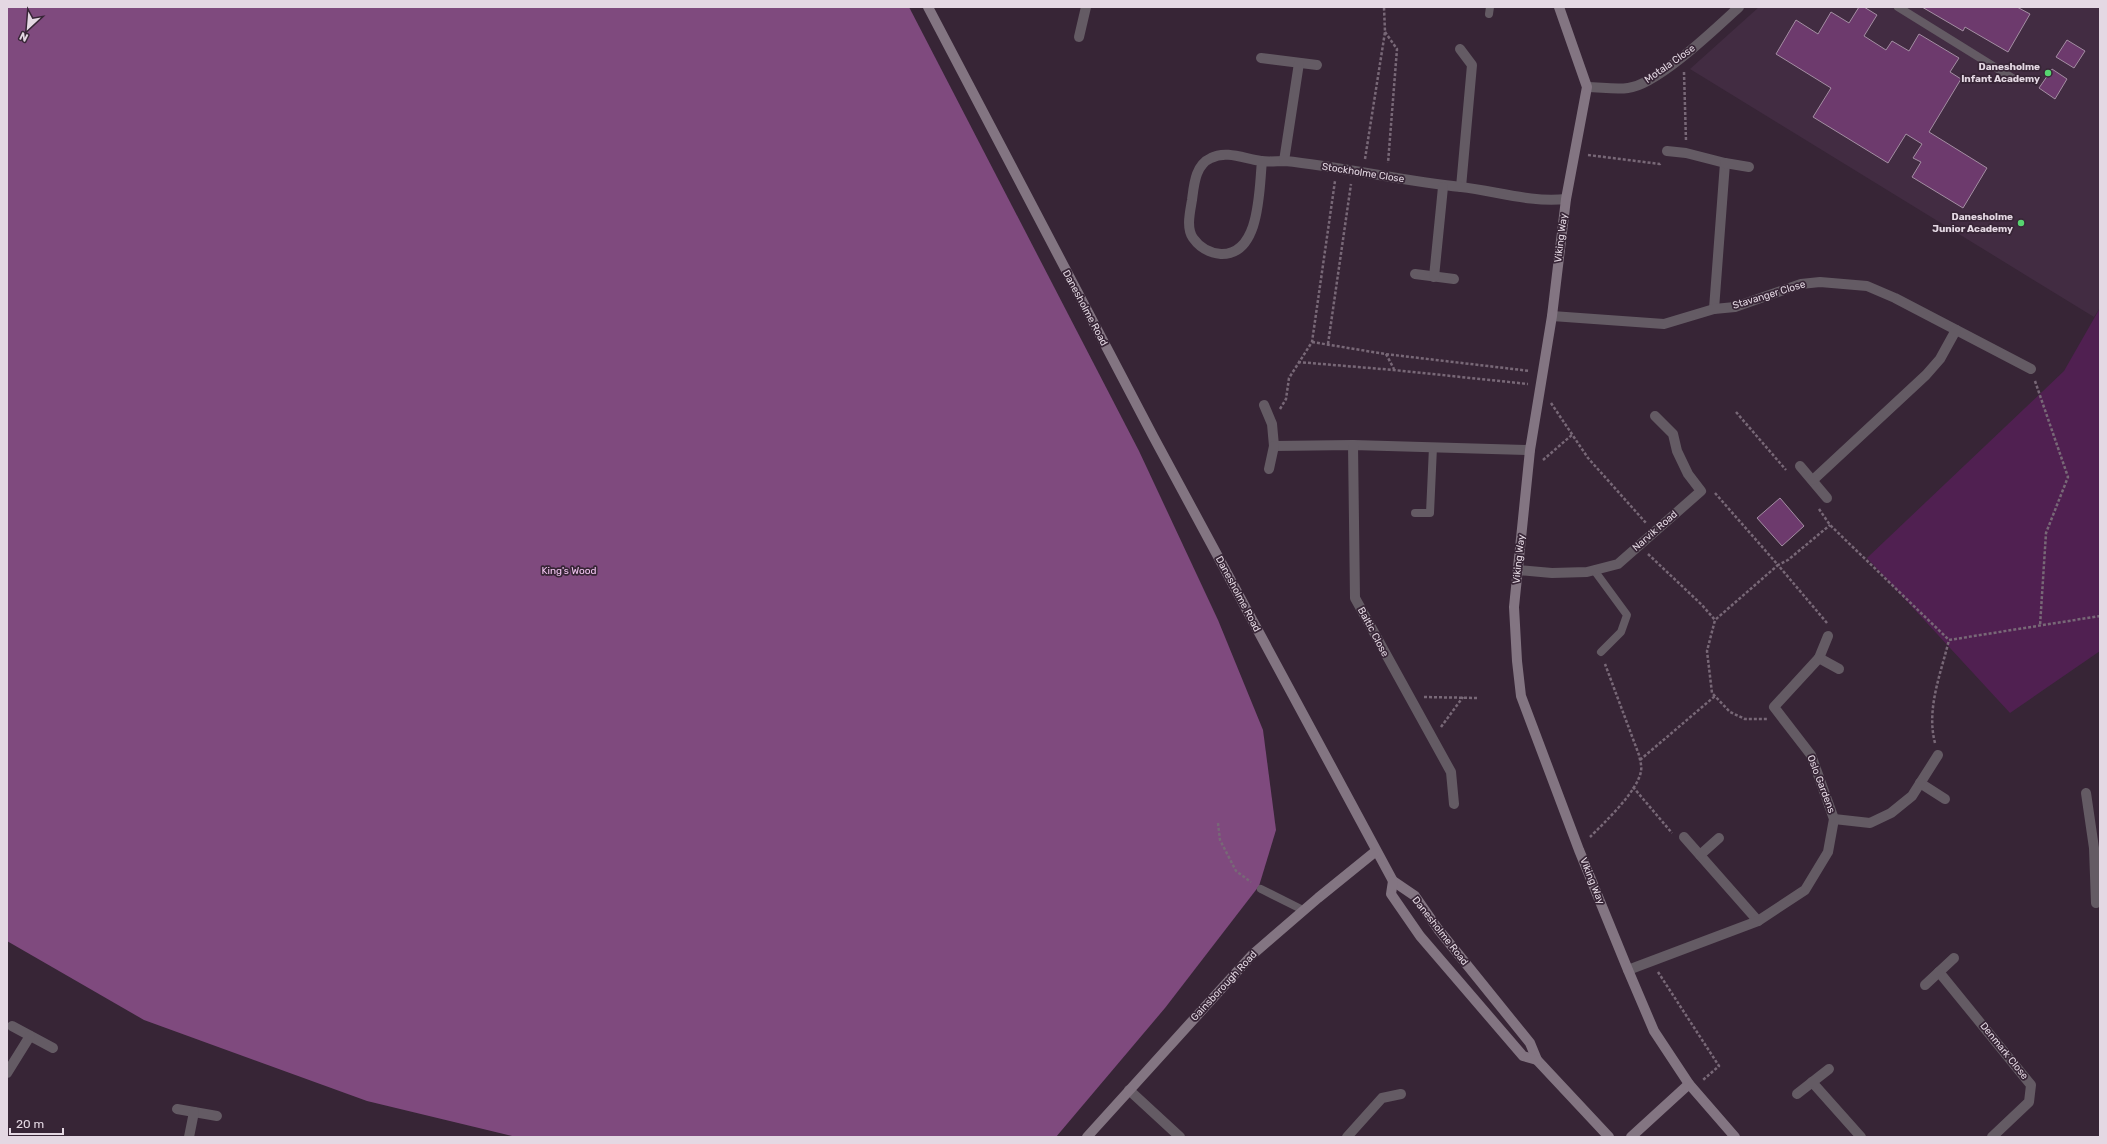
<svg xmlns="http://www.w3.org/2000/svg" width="2107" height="1144" font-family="Rubik,sans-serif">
  <rect width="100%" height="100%" fill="#372536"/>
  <!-- built -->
  <path fill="#422c42" d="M1759 7H2100V308L2094 317 1690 69Z"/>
  <!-- green -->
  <path fill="#502051" d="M2100 308V651L2010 713 1867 558 2064 371Z"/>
  <!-- forest -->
  <path fill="#7f4a7e" d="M7 7H909L1139 451 1218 620 1263 730 1276 830 1259 886 1165 1008 1056 1137H516L367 1101 144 1020 7 941Z"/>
  <!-- building -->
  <g fill="#6d3a6d" stroke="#a48ea3">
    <path d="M1859 7H1864L1877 15 1864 36 1886 50 1892 41 1909 51 1919 34 1959 58 1950 72 1961 79 1929 132 1987 168 1963 208 1912 177 1921 162 1913 158 1922 144 1906 134 1888 163 1813 117 1831 88 1776 54 1796 20 1818 34 1831 12 1849 23Z"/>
    <path d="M1922 7H2017L2030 14 2008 52 1965 27 1963 31Z"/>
    <path d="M2067 40 2085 51 2074 68 2056 57Z"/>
    <path d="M2052 69 2067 79 2055 99 2039 88Z"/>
    <path d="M1780 498 1804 526 1782 546 1757 518Z"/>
  </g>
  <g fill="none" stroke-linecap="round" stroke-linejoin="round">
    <!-- path -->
    <g stroke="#786877" stroke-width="2.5" stroke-dasharray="3 2" stroke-linecap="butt">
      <path d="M1385 32 1397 49 1388 163"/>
      <path d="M1684 72 1686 141"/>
      <path d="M1588 155 1660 164 1661 162"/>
      <path d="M1365 159 1385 32 1384 7"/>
      <path d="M1312 342 1385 354 1530 371"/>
      <path d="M1328 344 1351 184"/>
      <path d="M1386 354 1394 369"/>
      <path d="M1298 362 1394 370 1528 384"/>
      <path d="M2035 381 2068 477 2046 533 2040 626"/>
      <path d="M1551 403 1588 458 1646 523"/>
      <path d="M1280 409 1286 399 1289 378 1312 342 1335 181"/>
      <path d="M1736 412 1786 470"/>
      <path d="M1543 460 1573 434"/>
      <path d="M1715 493 1778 565 1715 620"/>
      <path d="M1819 509 1830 525 1949 640 2100 616"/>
      <path d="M1648 554 1702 605 1715 620 1707 651 1712 693 1730 712 1745 719H1767"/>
      <path d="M1827 623 1778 565 1788 560 1830 525"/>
      <path d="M1424 697 1477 698"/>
      <path d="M1441 727 1463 697"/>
      <path d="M1935 743C1926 709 1941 673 1949 640"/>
      <path d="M1640 760 1715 696"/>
      <path d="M1633 787 1672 833"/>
      <path d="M1218 823 1220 840 1236 871 1251 882"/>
      <path d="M1590 837C1604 823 1638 791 1641 771 1642 766 1640 760 1639 755L1605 664"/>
      <path d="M1658 972 1719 1066 1703 1080"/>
    </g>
    <!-- lane -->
    <g stroke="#645b64" stroke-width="8">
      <path d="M1898 7 2014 79"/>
      <path d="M1489 14 1490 7"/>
      <path d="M1415 513H1430L1433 447"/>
      <path d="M1594 570 1627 615 1621 632 1601 652"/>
      <path d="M1261 889 1303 910"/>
    </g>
    <!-- street -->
    <g stroke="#645b64" stroke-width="10">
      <path d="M1079 37 1086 7"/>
      <path d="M1460 49 1472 65 1461 187"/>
      <path d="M1261 58 1317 65"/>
      <path d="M1587 87C1600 87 1615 90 1628 88 1657 85 1716 28 1739 7"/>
      <path d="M1667 151 1686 153 1725 163 1714 309"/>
      <path d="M1262 161C1259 188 1261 255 1221 254 1210 253 1200 248 1193 238 1186 228 1190 212 1192 200 1194 185 1195 165 1211 158 1226 150 1245 159 1261 161 1269 162 1277 161 1285 161 1344 167 1402 181 1461 187 1496 191 1531 203 1566 199"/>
      <path d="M1284 161 1299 63"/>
      <path d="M1725 163 1749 167"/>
      <path d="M1415 274 1454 279"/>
      <path d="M1434 277 1443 187"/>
      <path d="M1552 316 1664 324 1714 309 1735 307 1801 284 1820 282 1867 286 1895 298 2031 369"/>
      <path d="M1264 405 1272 424 1274 446 1353 445 1530 450"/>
      <path d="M1353 445 1355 598 1451 772 1454 804"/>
      <path d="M1800 466 1827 498"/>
      <path d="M1269 469 1274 446"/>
      <path d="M1813 480 1926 375 1940 359 1956 330"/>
      <path d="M1518 570 1552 573 1587 572 1618 564 1701 491 1688 474 1677 451 1673 434 1655 416"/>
      <path d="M1819 658 1839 669"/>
      <path d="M1920 783 1945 799"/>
      <path d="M2086 793 2094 848 2096 903"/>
      <path d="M1834 819 1870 823 1891 813 1912 796 1938 755"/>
      <path d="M1684 837 1758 921"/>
      <path d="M1700 855 1719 838"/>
      <path d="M1628 970 1758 921 1805 890 1828 852 1834 819 1811 755 1774 707 1819 658 1828 636"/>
      <path d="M1939 972 2031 1085 2029 1102 1992 1137"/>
      <path d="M1925 985 1954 958"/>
      <path d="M12 1026 53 1048"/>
      <path d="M7 1073 30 1036"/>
      <path d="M1812 1082 1861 1137"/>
      <path d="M1129 1090 1180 1137"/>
      <path d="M1797 1094 1829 1069"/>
      <path d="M177 1109 217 1116"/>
      <path d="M189 1137 194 1112"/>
      <path d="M1347 1137 1382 1098 1401 1094"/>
    </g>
    <!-- secondary -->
    <g stroke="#837582" stroke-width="10">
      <path d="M928 7 1153 436 1393 881 1415 896 1438 929 1530 1043 1537 1060 1609 1137"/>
      <path d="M1559 7 1587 87 1566 199 1552 316 1530 450 1514 607 1517 661 1521 696 1579 850 1628 970 1654 1031 1689 1084"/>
      <path d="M1393 881 1391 894 1420 936 1523 1056 1537 1060"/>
      <path d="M1087 1137 1252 955 1318 898 1376 851"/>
      <path d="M1631 1137 1689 1084 1735 1137"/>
    </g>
  </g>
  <!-- markers -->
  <g fill="#57d570" stroke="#372536" stroke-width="1.5">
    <circle cx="2048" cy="73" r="4"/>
    <circle cx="2021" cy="223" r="4"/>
  </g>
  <g text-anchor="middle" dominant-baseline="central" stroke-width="3.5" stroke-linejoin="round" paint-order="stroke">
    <!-- street labels -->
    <g font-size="10" fill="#e4d8e3" stroke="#372536">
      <text transform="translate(1670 64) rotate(-35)">Motala Close</text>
      <text transform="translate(1363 173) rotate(9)">Stockholme Close</text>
      <text transform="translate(1561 238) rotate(-83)">Viking Way</text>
      <text transform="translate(1769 295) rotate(-17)">Stavanger Close</text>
      <text transform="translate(1085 308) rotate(62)">Danesholme Road</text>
      <text transform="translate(1655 531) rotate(-41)">Narvik Road</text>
      <text transform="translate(1519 559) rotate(-84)">Viking Way</text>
      <text transform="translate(1238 594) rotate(62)">Danesholme Road</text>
      <text transform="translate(1373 632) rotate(62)">Baltic Close</text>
      <text transform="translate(1821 784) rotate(69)">Oslo Gardens</text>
      <text transform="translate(1592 881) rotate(68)">Viking Way</text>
      <text transform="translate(1440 931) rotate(52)">Danesholme Road</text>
      <text transform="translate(1224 986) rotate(-47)">Gainsborough Road</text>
      <text transform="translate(2004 1051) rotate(51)">Denmark Close</text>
    </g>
    <!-- poi labels -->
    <g font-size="10" font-weight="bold" fill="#e4d8e3" stroke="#372536" text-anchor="end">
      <text x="2040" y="67">Danesholme<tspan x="2040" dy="12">Infant Academy</tspan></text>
      <text x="2013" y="217">Danesholme<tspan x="2013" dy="12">Junior Academy</tspan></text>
    </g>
    <!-- park labels -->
    <g font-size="10" fill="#f6c8f4" stroke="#372536">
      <text x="569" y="571">King's Wood</text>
    </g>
  </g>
  <!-- border -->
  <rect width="2107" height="1144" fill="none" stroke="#e4d8e3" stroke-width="16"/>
  <!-- north arrow -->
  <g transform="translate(28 28) rotate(206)" stroke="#372536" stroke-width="3" paint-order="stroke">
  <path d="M0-3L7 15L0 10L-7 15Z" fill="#e4d8e3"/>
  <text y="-6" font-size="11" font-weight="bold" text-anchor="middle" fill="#e4d8e3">N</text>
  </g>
  <!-- scale -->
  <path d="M10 1128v6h53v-6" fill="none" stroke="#e4d8e3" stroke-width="2"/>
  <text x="16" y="1128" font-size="12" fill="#e4d8e3" stroke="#372536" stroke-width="3" paint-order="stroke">20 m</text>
</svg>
